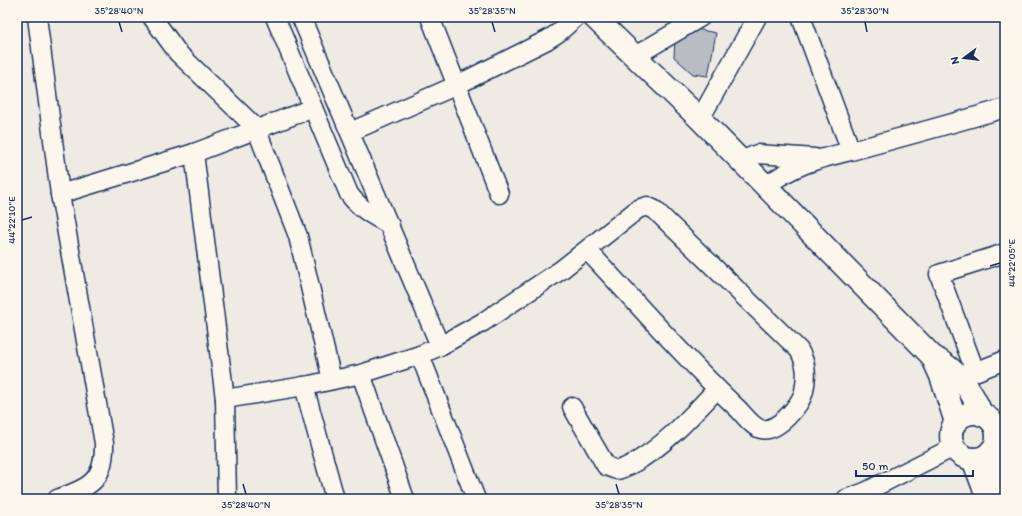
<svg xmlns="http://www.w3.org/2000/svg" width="1022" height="516" font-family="Itim,sans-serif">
  <rect width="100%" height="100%" fill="#eeebe4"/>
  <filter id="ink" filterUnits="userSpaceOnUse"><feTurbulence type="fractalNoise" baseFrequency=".025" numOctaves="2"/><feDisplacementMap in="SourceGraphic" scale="8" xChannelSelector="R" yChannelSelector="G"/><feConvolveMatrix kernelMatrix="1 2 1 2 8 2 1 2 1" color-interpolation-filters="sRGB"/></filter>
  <g filter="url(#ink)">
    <!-- building -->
    <path fill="#b9bcc3" stroke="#1b2f5e" d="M691 28 716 33 708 76 693 74 674 57 675 39Z"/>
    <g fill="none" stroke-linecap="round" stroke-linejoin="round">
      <defs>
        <g id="street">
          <path d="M37 17 60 194 104 443C105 481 90 487 57 499"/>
          <path d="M152 17 178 53 256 128 298 236 332 380"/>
          <path d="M275 17 349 194C360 209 373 216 390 225"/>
          <path d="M301 17 440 346"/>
          <path d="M430 17 499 194"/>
          <path d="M801 17 851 151"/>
          <path d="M635 56 701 17"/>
          <path d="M700 119 757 17"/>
          <path d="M350 132 455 86 547 40 558 33 576 17"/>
          <path d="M194 153 225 399 227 499"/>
          <path d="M741 161 757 154 815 158"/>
          <path d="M766 186C801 159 832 157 873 145 917 133 961 121 1005 108"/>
          <path d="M60 194 194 153 313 108"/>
          <path d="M420 355 476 499"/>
          <path d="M975 371 939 274 1005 253"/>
          <path d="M361 374 405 499"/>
          <path d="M965 376 1005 360"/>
          <path d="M304 386 335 499"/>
          <path d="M225 399 310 385 361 374 420 355 440 346 483 322 561 270 638 209 647 206 655 210 799 350C807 364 807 376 804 391 801 405 777 433 761 429 752 427 743 413 736 407 684 358 637 303 588 251"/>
          <path d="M572 407 606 466 617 470C623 469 628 466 634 463 667 444 691 416 717 389"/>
          <path d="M996 439 1005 445"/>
          <path d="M846 499 865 492 954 447"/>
        </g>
        <g id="secondary">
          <path d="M594 17 700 119 932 356C959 372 970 387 982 415"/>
          <path d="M932 356 941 376 956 422"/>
          <circle cx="974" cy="436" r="23"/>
          <path d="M991 451 1005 490"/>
          <path d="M973 459 988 499"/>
        </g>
      </defs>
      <!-- street casing -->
      <use href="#street" stroke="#1b2f5e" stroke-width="21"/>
      <!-- secondary casing -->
      <use href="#secondary" stroke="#1b2f5e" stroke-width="25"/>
      <!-- street -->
      <use href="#street" stroke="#fbf7ec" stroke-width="18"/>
      <!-- secondary -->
      <use href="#secondary" stroke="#fbf7ec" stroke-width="22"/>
    </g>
  </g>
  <!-- ticks -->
  <path fill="none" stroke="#1b2f5e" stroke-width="1.5" d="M119 22 122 32M492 22 495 32M865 22 867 32M22 220 32 217M990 266 1000 263M243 484 246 494M616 484 619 494"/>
  <!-- margin -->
  <rect width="1022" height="516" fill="none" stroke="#fbf7ec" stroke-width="44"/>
  <!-- north arrow -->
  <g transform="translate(964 58) rotate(255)" stroke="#fbf7ec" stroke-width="3" paint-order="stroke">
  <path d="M0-3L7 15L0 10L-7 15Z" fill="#1b2f5e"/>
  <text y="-6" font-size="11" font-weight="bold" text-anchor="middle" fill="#1b2f5e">N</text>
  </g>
  <!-- scale -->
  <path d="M856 470v6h117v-6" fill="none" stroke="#1b2f5e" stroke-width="2"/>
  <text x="862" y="470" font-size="12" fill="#1b2f5e" stroke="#fbf7ec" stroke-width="3" paint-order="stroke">50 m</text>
  <rect x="22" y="22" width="978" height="472" fill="none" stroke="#1b2f5e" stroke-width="1.5"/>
  <g font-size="10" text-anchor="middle" fill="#1b2f5e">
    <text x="119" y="14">35°28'40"N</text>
    <text x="492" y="14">35°28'35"N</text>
    <text x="865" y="14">35°28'30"N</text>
    <text transform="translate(11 220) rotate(-90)" y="4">44°22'10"E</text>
    <text transform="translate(1011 263) rotate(-90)" y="4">44°22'05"E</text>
    <text x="246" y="508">35°28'40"N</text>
    <text x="619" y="508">35°28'35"N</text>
  </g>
</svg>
